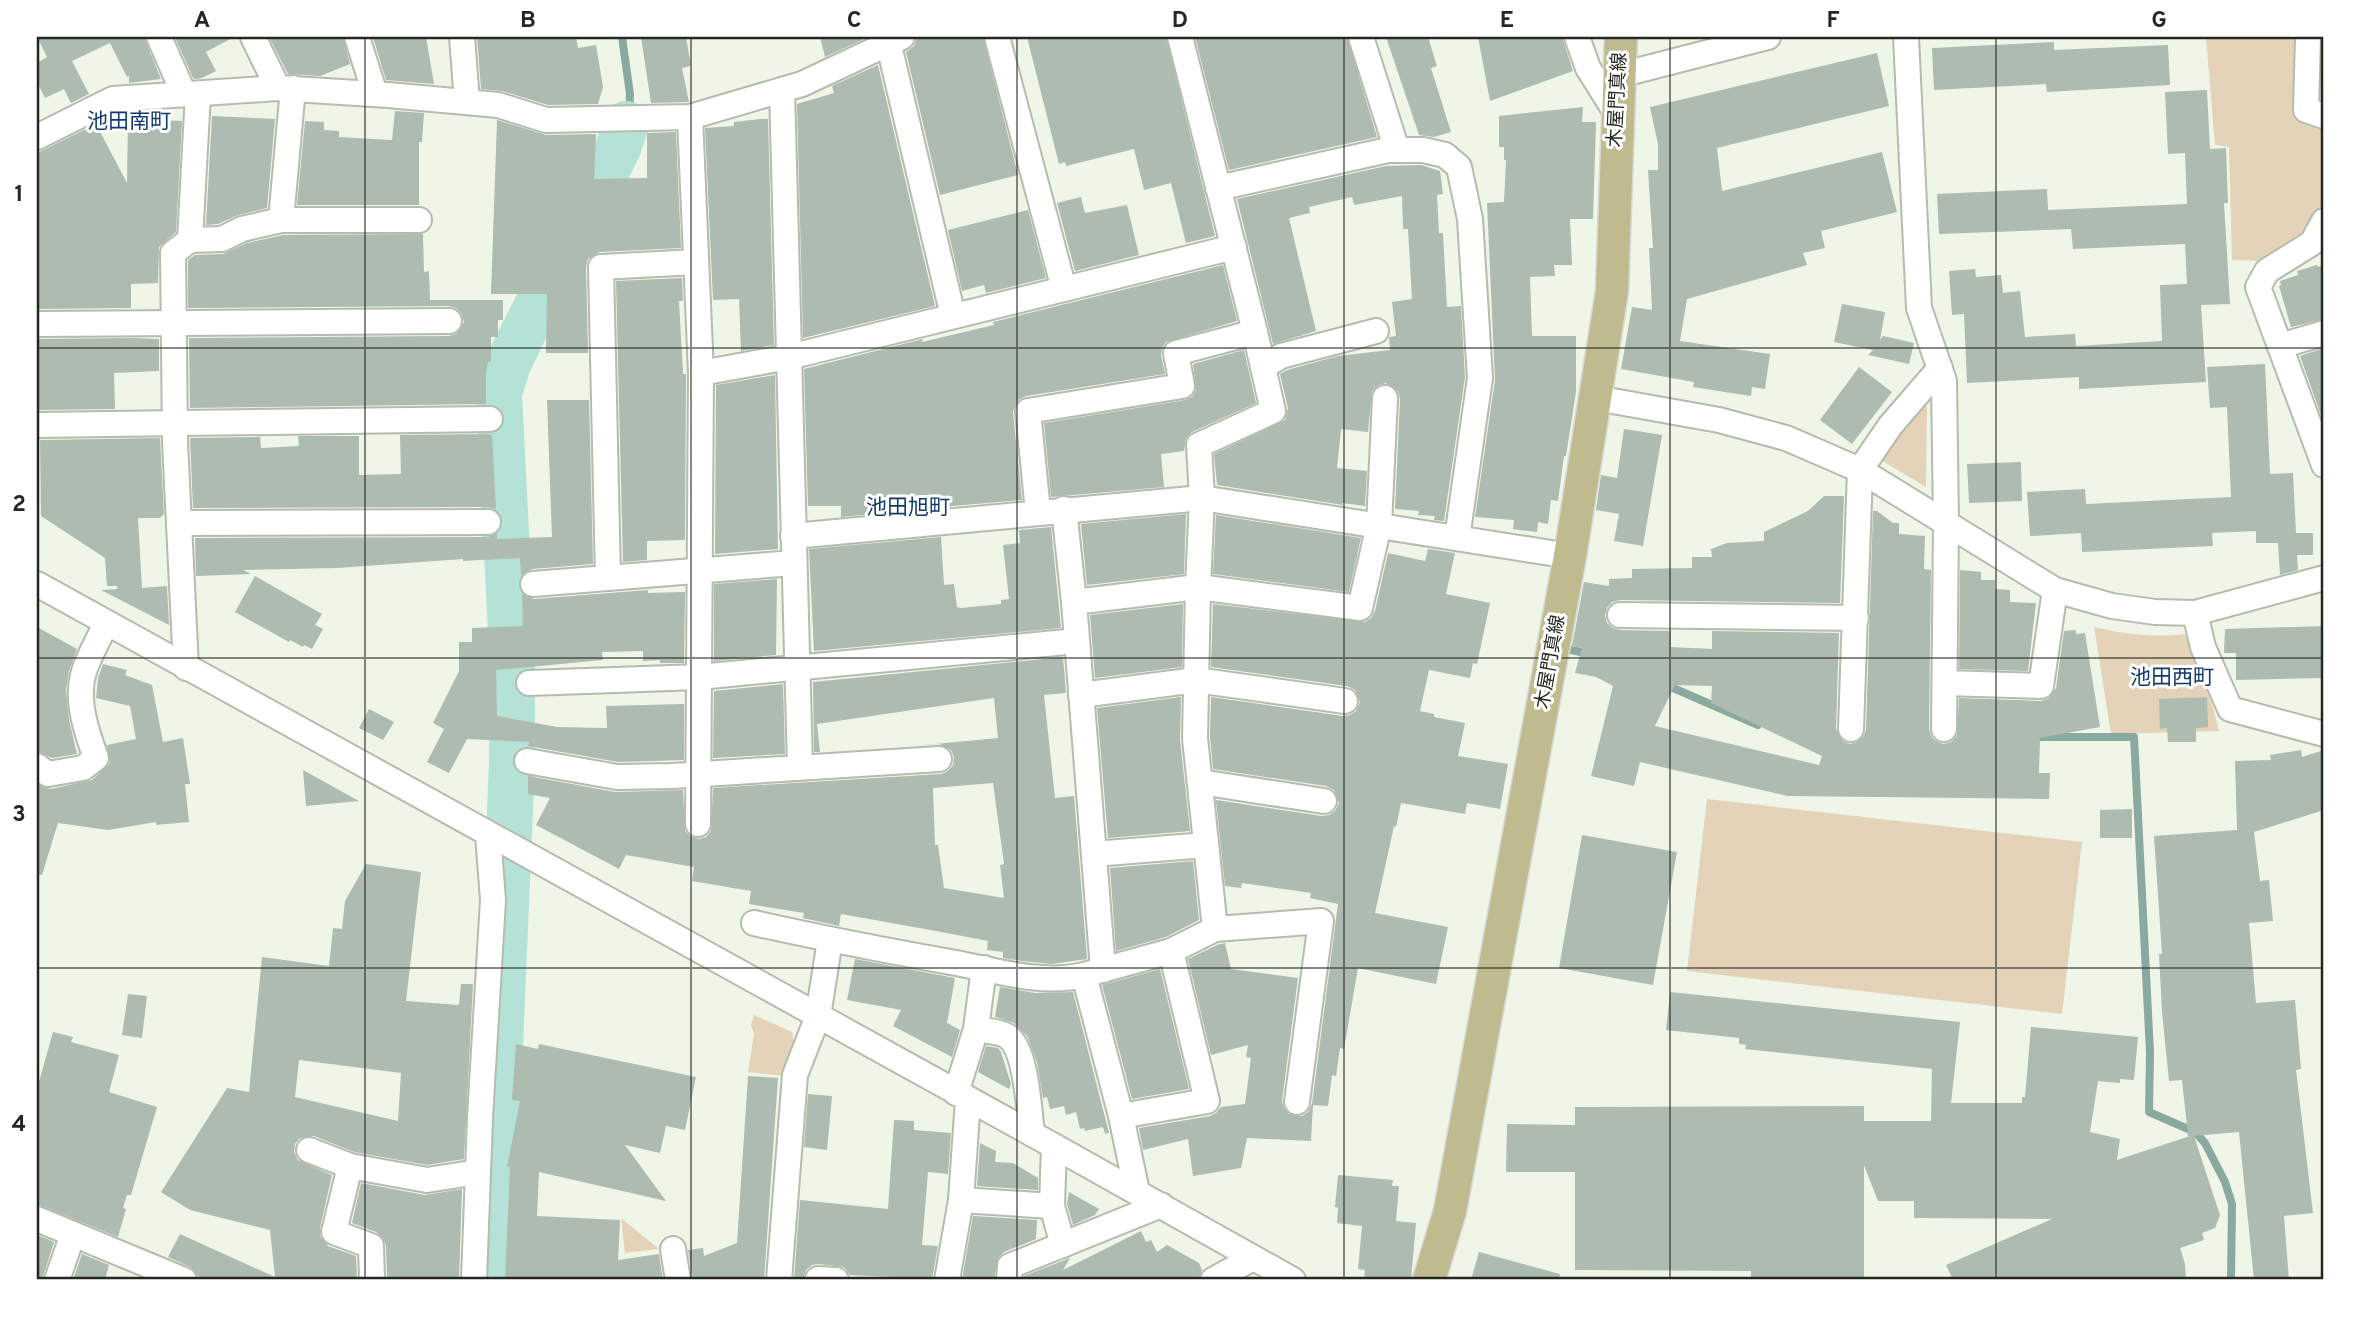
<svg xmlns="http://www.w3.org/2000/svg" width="2361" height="1317" font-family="Overpass,'Noto Sans JP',sans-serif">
  <rect width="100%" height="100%" fill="#eff6e7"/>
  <!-- green -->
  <g fill="#e4d2b9">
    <path d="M2206 37H2299L2324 122V204L2305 236 2266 261 2232 260 2229 147 2215 145Z"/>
    <path d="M1921 404 1927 407 1926 487 1879 459Z"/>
    <path d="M2094 627C2124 634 2154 638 2185 634L2212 704 2219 731 2111 734Z"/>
    <path d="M1707 799 2082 842 2062 1014 1687 971Z"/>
    <path d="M754 1015 792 1032 796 1050 783 1076 748 1072 754 1034 751 1025Z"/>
    <path d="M621 1218 659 1249 625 1253Z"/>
  </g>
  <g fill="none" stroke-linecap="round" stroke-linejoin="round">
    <!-- stream -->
    <g stroke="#8aaaa1" stroke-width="8">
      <path d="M622 37 630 94 629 113"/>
      <path d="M1566 649 1591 654"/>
      <path d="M1664 684 1758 725"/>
      <path d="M2036 737H2134L2150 1052 2149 1112 2195 1132 2205 1143 2225 1182 2232 1204 2231 1280"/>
    </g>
    <!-- river -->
    <path stroke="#b5e2d7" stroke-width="46" d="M490 1280 512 763V652L499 393 508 364 522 335 618 148 626 124"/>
  </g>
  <!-- building -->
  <g fill="#adbbb1" fill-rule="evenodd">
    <path d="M37 37H144L161 79 129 83V76L127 77 110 43 72 61 89 94 71 103 64 89 45 98 37 82V63L47 57Z"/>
    <path d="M175 37H234L206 52 216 71 202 78 196 79 193 78Z"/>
    <path d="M269 37H343L350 64 320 76 288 74Z"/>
    <path d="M373 37H426L434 84 386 80Z"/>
    <path d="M477 37H576L578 48 596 45 603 87 598 104 548 105 502 91 481 89Z"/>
    <path d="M641 37H686L691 66 682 68 689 102 651 103Z"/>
    <path d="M820 37H868L825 57Z"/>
    <path d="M917 37H983L1018 175 940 195 906 52 914 46Z"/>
    <path d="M1027 37H1166L1215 236 1186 243 1171 183 1144 190 1134 149 1066 166 1065 162 1059 164Z"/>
    <path d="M1195 37H1347L1377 137 1229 170Z"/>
    <path d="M1386 37H1428L1437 66 1431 68 1451 132 1434 137 1419 135Z"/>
    <path d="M1478 37H1562L1573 71 1490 101Z"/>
    <path d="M2054 42V50L2168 45 2170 85 2047 92 2046 84 1934 90 1932 48Z"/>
    <path d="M1877 53 1889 106 1717 148 1722 191 1882 152 1897 212 1821 231 1825 248 1803 253 1807 265 1687 299 1680 341 1770 354 1765 389 1752 387 1751 396 1693 387 1694 382 1621 369 1632 307 1652 310 1649 248H1653L1648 170H1658V144L1650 107Z"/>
    <path d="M878 65 935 306 803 338 797 104 834 93 832 86Z"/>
    <path d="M2207 90 2210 149 2226 148 2228 203H2224L2230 304 2201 305 2206 382 2079 389V377L1967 383 1964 314 1952 315 1949 271 1975 269 1976 277 2001 275 2003 293 2020 291 2025 337 2075 334 2076 346 2162 341 2160 285 2187 284 2185 244 2073 249 2071 229 1939 234 1937 194 2047 189 2048 210 2187 204 2185 153 2168 154 2165 92Z"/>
    <path d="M1583 107 1582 122H1596L1593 219H1570L1572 265H1554L1555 276 1530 277 1532 336H1576V392L1566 456H1564L1558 501 1551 500 1548 524 1538 522 1537 532 1513 529 1514 520 1475 517 1495 380 1487 203 1504 202 1506 160H1504V147H1499V116Z"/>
    <path d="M395 111 424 113 422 142H419V205H297L305 121 324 122V130L339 131V137L392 140Z"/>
    <path d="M212 116 275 119 267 208 238 215 218 224 206 225Z"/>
    <path d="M128 119 182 121 176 232 159 247 158 283 131 284V308L37 309V153L96 124 127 183Z"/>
    <path d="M760 119H768L774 345 741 351 739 299 713 300 705 128 734 126V122Z"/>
    <path d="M497 120 546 135 596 134 594 179 647 178V133L676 132 681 248 600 252 588 259 586 267 588 353H546L547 294H491Z"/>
    <path d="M1421 165 1440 171 1443 194 1437 195 1439 233H1443L1447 307 1461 306 1465 377 1444 521 1434 520 1435 516 1418 515 1419 511 1395 509 1400 399 1398 391 1386 383 1379 385 1372 391 1368 432 1341 429 1337 468 1367 471 1365 506 1342 503 1343 505 1217 485 1214 454 1285 420 1288 408 1280 374 1287 370 1338 356 1390 350 1389 337 1396 336 1392 302 1412 299 1408 229H1403L1402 196 1354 205 1352 197 1309 207 1310 213 1289 218 1316 331 1273 344 1237 199 1386 166Z"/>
    <path d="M1081 197 1085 213 1127 205 1139 255 1075 271 1057 203Z"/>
    <path d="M1028 210 1046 278 986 293 984 285 962 291 948 230Z"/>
    <path d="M423 234 424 272 429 271 430 300H503V320H498V337H491V362H488L486 373V404L190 408 189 338 449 336 457 333 464 322 461 313 456 308 449 306 188 308V260L195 255 223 254 247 243 283 235Z"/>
    <path d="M1223 265 1237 321 1166 342 1162 348 1161 355 1165 374 1026 396 1018 400 1013 412 1022 500 941 507 940 495 893 498 894 512 841 517V506H808L804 369 923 339 922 342 994 325 993 322Z"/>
    <path d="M2317 265 2318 267 2324 265V319L2291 327 2279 286 2281 285 2280 281 2298 275 2297 271Z"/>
    <path d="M682 278 683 301H679L683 374H686L685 540 647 541V560L623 562 616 281Z"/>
    <path d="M1842 304 1885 312 1880 340 1883 336 1914 343 1909 364 1868 355 1873 350 1834 342Z"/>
    <path d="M132 338 159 339V371L114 373 115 409 37 410V339Z"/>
    <path d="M2324 348V418H2322L2300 356Z"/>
    <path d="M1244 350 1256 403 1192 432 1186 438 1184 451 1161 454 1164 487 1051 497 1044 423 1185 400 1192 397 1196 390 1193 364Z"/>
    <path d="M2265 364 2270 474 2293 473 2296 533H2313V555H2297L2298 570 2280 575 2278 543H2256V531L2212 533 2213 546 2082 552 2081 533 2030 536 2027 492 2085 489 2086 504 2231 497 2227 407 2210 408 2207 367Z"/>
    <path d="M1859 367 1892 392 1852 444 1820 420Z"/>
    <path d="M775 375 778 549 715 554 716 385Z"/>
    <path d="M547 400H589L593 564 532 569 521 575 520 558 463 561V559L337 568 243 570 251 574 196 576 195 538 488 537 497 533V539L552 537Z"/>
    <path d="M1624 429 1662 435 1643 546 1614 541 1619 514 1596 510 1601 475 1617 478Z"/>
    <path d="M487 434 492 435 496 509 488 507 193 508 190 438 260 437 261 448 299 446 298 436H359V475L401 474 400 435Z"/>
    <path d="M160 438 164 514 160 518H138L142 588 167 586 169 625 101 590 117 589V586H107L105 558 41 516 40 440Z"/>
    <path d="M2021 462 2022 501 1969 503 1967 464Z"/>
    <path d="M1824 496H1844L1840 603 1620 600 1612 602 1607 608 1605 615 1607 623 1613 628 1620 630 1671 631V647L1712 649V631L1839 633 1836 729 1843 741 1850 744 1857 742 1863 737 1866 730 1873 511H1877L1893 523H1899V534L1925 536 1924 569 1931 570 1929 729 1931 736 1936 741 1943 744 1951 742 1957 736 1959 698 2041 701 2048 699 2056 688 2064 631 2076 630V634L2085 633 2100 727 2040 738 2039 773H2050L2049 799 1788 796 1640 762 1634 786 1591 776 1613 686 1596 677 1575 673 1582 648 1572 646 1584 582 1609 586V579L1632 578V569L1692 568V557H1712L1711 549 1727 543 1764 541V532L1808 511ZM1675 685 1712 686 1711 703 1822 756 1819 765 1655 726Z"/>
    <path d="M1186 514 1184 574 1087 585 1081 524Z"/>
    <path d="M1216 515 1361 538 1349 592 1213 574Z"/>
    <path d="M1051 527 1061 628 814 651 809 549 941 537 944 585 954 584 957 607 961 608 1001 604V600L1009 599 1003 545 1020 543 1019 530Z"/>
    <path d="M1428 549 1455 553 1446 594 1490 603 1477 664 1473 663 1470 678 1429 670 1420 711 1434 714V717L1465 723 1458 756 1508 764 1500 809 1467 803 1465 814 1401 803 1396 827 1394 826 1375 913 1448 927 1436 984 1358 968 1344 1049 1340 1048 1336 1076 1332 1075 1328 1106 1313 1105 1311 1141 1247 1138 1241 1168 1193 1176 1188 1139 1143 1150 1139 1128 1210 1116 1216 1113 1221 1107 1245 1104 1251 1058 1246 1057 1248 1045 1211 1055 1188 959 1217 945 1225 943 1231 969 1298 978 1282 1101 1284 1108 1289 1114 1302 1116 1308 1112 1312 1104 1338 904 1310 898 1311 893 1242 883 1241 888 1225 886 1216 800 1322 816 1329 815 1335 811 1339 803 1334 790 1326 786 1213 769 1210 737 1211 697 1343 716 1350 715 1356 711 1360 702 1355 690 1347 686 1211 667 1213 604 1365 622 1371 618 1375 611 1388 553 1425 561Z"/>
    <path d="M1960 570 1981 572V580H1995V589L2010 590V602L2036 603 2028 671 1959 669Z"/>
    <path d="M255 576 322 614 315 625 323 629 312 649 304 645 303 647 290 640 289 642 235 612Z"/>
    <path d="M777 579 776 655 714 661V584Z"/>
    <path d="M648 590V593L685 592 684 663H660V660L643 661V651L602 652 603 660 496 670 497 716 557 727 607 728 606 706 684 704V760L618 762 528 746 529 742 467 739 449 773 427 762 444 729 433 723 459 671V642H472V628L523 626 522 594 534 599Z"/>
    <path d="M1183 604 1182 667 1095 678 1090 615Z"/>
    <path d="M2324 626V678L2236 680V653H2224L2225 629Z"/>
    <path d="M37 627 77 649 69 671 66 690 69 720 77 754 52 758 37 751Z"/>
    <path d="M1063 657 1066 693 1044 695 1055 798 1074 796 1087 959 1052 964 1022 961 1003 958V952L987 950 988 941 936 931 841 914 839 926 803 918 804 913 749 904 751 891 692 881 694 867 626 855 619 869 536 825 550 798 528 794V776L615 792 683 790 685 831 690 836 699 839 706 837 711 831 713 788 941 774 948 771 953 765 954 757 951 750 939 744 914 746 998 738 994 698 817 724 820 752H814L813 682ZM993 783 1004 864 1000 865 1004 898 944 888 938 845H935L933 788Z"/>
    <path d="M103 664 127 670 125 675 152 685 163 742 183 738 190 784H185L189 822 156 825V822L108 830 58 823 42 875 37 874V784L51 789 92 780 110 763 107 745 136 739 130 706 96 698 98 678Z"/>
    <path d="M783 684 785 754 713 758 714 691Z"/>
    <path d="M1181 697 1180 740 1190 831 1108 838 1097 708Z"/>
    <path d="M2207 697 2208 727 2196 728V742H2168L2167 728 2160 729 2159 699Z"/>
    <path d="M369 709 394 722 383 740 359 728Z"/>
    <path d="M2301 750 2302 757 2324 750V810L2254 832 2260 881 2269 880 2273 921 2249 923 2256 1003 2295 1000 2301 1069 2296 1070 2313 1213 2284 1216 2289 1280H2254L2239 1132 2194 1136 2220 1215 2215 1228 2202 1233 2204 1240 2180 1248 2185 1264 2186 1280H1953L1946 1265 2052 1219 1914 1218V1201H1878L1864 1165V1280H1751V1271L1575 1270V1172H1506L1507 1124 1575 1125V1107L1864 1106V1121H1931L1932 1069 1745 1049 1746 1045 1739 1044V1038L1666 1030 1670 992 1960 1022 1951 1103H2022V1097H2025L2031 1027 2138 1037 2134 1080 2120 1079V1083L2098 1081 2090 1132 2120 1139 2117 1160 2190 1136H2188L2182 1080 2169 1081 2162 1012 2159 954H2162L2154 836 2237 830 2235 761 2271 760 2270 755Z"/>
    <path d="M303 770 359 801 306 806Z"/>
    <path d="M2132 809V838H2100V810Z"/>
    <path d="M1582 835 1677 852 1653 985 1559 968Z"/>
    <path d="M1193 861 1199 920 1166 937 1116 951 1110 868Z"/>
    <path d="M366 864 421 872 406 1001 459 1005 461 984H473L464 1159 427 1165 354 1152 314 1136 300 1138 295 1144 294 1152 298 1160 332 1175 320 1228V1236L328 1246 356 1256 357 1280H206L198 1276 190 1267 168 1257 180 1234 275 1277 270 1230 190 1210 161 1192 227 1088 249 1092 262 957 329 966 333 928 342 929 345 901ZM299 1060 401 1073 398 1121 295 1097Z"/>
    <path d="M855 959 955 978 947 1023 960 1030 952 1057 893 1026 901 1010 847 1000Z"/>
    <path d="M1160 969 1189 1089 1132 1099 1102 985Z"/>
    <path d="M1000 987 1035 993 1073 992 1109 1133 1105 1134 1103 1127 1085 1131 1084 1128 1080 1129 1076 1112 1066 1115 1064 1106 1050 1109 1047 1097 1043 1098 1037 1062 1027 1036 1014 1023 995 1017Z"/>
    <path d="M128 994 147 996 142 1038 122 1035Z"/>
    <path d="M53 1032 73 1037 71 1042 119 1055 109 1092 157 1107 131 1195H127L123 1208 126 1209 118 1237 37 1204V1089Z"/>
    <path d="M516 1044 538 1049 539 1044 696 1077 685 1130 666 1126 660 1153 625 1145 666 1201 539 1172 537 1216 620 1220 618 1260 659 1254 663 1280H505L510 1167H507L520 1101 512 1100Z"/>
    <path d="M986 1046 998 1048 1001 1052 1011 1084 1009 1089 978 1072Z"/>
    <path d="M748 1076 778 1078 764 1280H693L688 1250 703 1248 704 1256 737 1243Z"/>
    <path d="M808 1094 832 1096 827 1150 804 1147Z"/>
    <path d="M894 1120 914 1121V1130L951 1133 948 1174 928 1172 922 1245 938 1246 932 1279 850 1275 844 1267 819 1264 812 1265 806 1270 803 1280H794L800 1200 888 1209Z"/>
    <path d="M980 1143 996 1151 995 1162 1013 1163 1038 1178V1190L977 1186Z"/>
    <path d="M1338 1175 1393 1180 1392 1186H1399L1396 1221 1416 1223 1411 1280H1364L1365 1270 1358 1269 1362 1226 1337 1223 1338 1208 1335 1207Z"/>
    <path d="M361 1183 425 1195 462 1189 459 1280H387L386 1246 383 1238 376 1232 352 1223Z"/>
    <path d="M1069 1192 1099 1209 1095 1215 1073 1225 1067 1204Z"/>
    <path d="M973 1216 1037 1220 1036 1239 1004 1252 998 1258 994 1280H962Z"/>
    <path d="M1141 1231 1146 1242 1151 1240 1157 1252 1167 1245 1199 1263 1202 1270 1199 1278 1192 1280H1024V1276L1070 1258 1063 1270Z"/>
    <path d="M37 1235 54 1242 42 1280H37Z"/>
    <path d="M1479 1252 1560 1274 1559 1280H1471Z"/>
    <path d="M82 1254 109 1265 105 1280H73Z"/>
  </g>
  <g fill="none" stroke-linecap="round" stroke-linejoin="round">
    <defs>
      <g id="minor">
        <path d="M159 37 184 94"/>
        <path d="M253 37 278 88"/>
        <path d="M357 37 375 94"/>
        <path d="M462 37 467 102"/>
        <path d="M887 37 953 316"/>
        <path d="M997 37 1064 289"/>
        <path d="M1180 37 1255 332 1273 411 1199 445 1202 498 1198 587 1195 738 1215 929"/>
        <path d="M1361 37 1397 150"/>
        <path d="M1577 37 1588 68 1618 116"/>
        <path d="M1906 37 1919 308 1944 381 1946 523 1944 729"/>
        <path d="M2308 37 2306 110 2324 116"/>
        <path d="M1620 75 1768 37"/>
        <path d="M782 90 800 767"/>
        <path d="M690 117 701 373 698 824"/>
        <path d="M37 137 113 99 278 88 388 95 498 105 546 120 690 117 802 84 902 37"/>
        <path d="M1218 188 1388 150H1423L1445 155 1459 167 1470 219 1480 378 1457 538"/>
        <path d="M281 220 293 88"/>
        <path d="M2324 221 2312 243 2267 271 2258 287 2324 465"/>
        <path d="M190 240 198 94"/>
        <path d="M37 324 449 321"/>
        <path d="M2280 346 2324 333"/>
        <path d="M1263 367 1281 356 1376 331"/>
        <path d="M701 373 789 357 1234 247"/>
        <path d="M1596 398 1719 420 1786 438 1860 470 2055 590 2112 606 2155 612 2195 613 2324 578"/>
        <path d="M37 425 490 419"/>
        <path d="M1064 509 1074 602 1103 970"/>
        <path d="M1038 512 1028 411 1182 386 1176 353 1255 332"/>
        <path d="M180 523 488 522"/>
        <path d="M793 536 1202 498 1570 556"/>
        <path d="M608 578 601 267 696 262"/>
        <path d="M37 584 1054 1146 1293 1280"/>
        <path d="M533 584 794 563"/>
        <path d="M1074 602 1198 587 1360 608 1379 525 1385 398"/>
        <path d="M2195 613 2203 647 2230 709 2324 734"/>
        <path d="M1620 615 1856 618"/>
        <path d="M186 668 175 442 173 253 190 240 222 239 242 229 281 220H419"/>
        <path d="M529 683 699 677 1077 641"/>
        <path d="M1946 683 2041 686 2055 590"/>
        <path d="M1081 695 1196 680 1345 701"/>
        <path d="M1851 729 1860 470 1890 426 1940 368"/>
        <path d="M527 761 617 777 672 776 939 759"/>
        <path d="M37 766 48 774 83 768 96 758C87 733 76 702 83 675 87 658 99 640 106 623"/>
        <path d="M1200 782 1324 801"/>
        <path d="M1094 854 1206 845"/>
        <path d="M754 923C821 938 888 951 956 963 997 971 1043 985 1084 975L1171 951 1215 929 1321 921 1297 1102"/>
        <path d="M1084 975 1121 1116 1137 1192"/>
        <path d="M976 1029C985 1031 999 1031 1007 1036 1027 1049 1029 1111 1032 1134"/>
        <path d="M956 1093 976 1029 984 968"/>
        <path d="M1121 1116 1207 1101 1171 951"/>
        <path d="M1054 1146 1052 1206 1063 1245"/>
        <path d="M309 1150 350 1166 427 1180 478 1172"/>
        <path d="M350 1166 334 1232 371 1246 372 1280"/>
        <path d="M961 1200 1052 1206"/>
        <path d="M37 1219 184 1280"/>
        <path d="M673 1249 678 1280"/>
        <path d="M818 1279 836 1280"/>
        <path d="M57 1280 73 1234"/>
        <path d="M474 1280 480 1118 493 900 488 835"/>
        <path d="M779 1280 795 1075 818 1016 830 940"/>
        <path d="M947 1280 961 1200 968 1099"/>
        <path d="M1009 1280 1010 1266 1161 1205"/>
        <path d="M1213 1280 1253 1258"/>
      </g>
      <path id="major" d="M1429 1280 1450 1211 1570 556 1612 291 1621 37"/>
    </defs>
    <!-- minor casing -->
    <use href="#minor" stroke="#b5bcae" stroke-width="28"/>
    <!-- major casing -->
    <use href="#major" stroke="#d8d8d7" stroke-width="35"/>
    <!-- minor -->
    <use href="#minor" stroke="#fff" stroke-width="24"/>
    <!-- major -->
    <use href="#major" stroke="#c0ba8f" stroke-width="32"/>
  </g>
  <!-- grid -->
  <path fill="none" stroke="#252822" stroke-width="2" stroke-opacity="0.55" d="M365 37V1280M691 37V1280M1017 37V1280M1344 37V1280M1670 37V1280M1996 37V1280M37 348H2324M37 658H2324M37 968H2324"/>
  <g text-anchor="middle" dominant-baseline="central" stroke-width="6" stroke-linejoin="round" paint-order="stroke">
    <!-- street labels -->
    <g font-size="19" fill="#252822" stroke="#fff">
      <text transform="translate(1618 100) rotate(-87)">木屋門真線</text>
      <text transform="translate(1551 662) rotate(-80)">木屋門真線</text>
    </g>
    <!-- neighbourhood labels -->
    <g font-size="21" fill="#10396c" stroke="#fff">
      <text x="129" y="122">池田南町</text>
      <text x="908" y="508">池田旭町</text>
      <text x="2172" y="678">池田西町</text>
    </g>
  </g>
  <!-- border -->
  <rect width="2361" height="1317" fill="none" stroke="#ffffff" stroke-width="77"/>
  <rect x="38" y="38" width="2284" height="1240" fill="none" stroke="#252822" stroke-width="2.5"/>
  <g font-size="23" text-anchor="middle" font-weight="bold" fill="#252822">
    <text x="202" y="27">A</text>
    <text x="528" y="27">B</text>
    <text x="854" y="27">C</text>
    <text x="1180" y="27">D</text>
    <text x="1507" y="27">E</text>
    <text x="1833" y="27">F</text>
    <text x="2159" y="27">G</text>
    <text x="19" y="201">1</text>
    <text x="19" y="511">2</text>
    <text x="19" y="821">3</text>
    <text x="19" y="1131">4</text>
  </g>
</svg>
